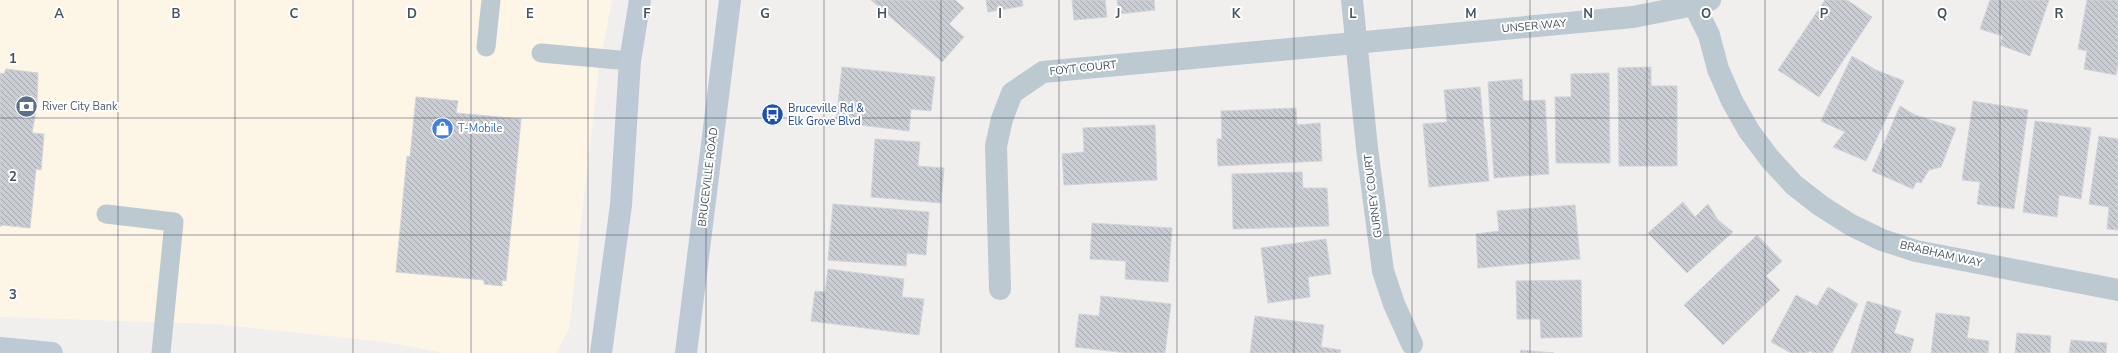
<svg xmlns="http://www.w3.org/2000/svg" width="2118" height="353" font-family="'Nunito Sans',sans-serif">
  <defs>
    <pattern id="building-back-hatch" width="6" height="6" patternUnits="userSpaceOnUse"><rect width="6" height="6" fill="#cacdd3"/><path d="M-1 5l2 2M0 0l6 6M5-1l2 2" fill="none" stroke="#a6a9ae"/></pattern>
  </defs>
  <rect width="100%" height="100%" fill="#f1eeee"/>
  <!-- commercial -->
  <path fill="#fdf5e6" d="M0 0H612L599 67 569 329 556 353H444L385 342 213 324 0 317Z"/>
  <!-- building -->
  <g fill="url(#building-back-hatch)" stroke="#d1d4da">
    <path d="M871 0H955L964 8 949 24 964 37 942 62Z"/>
    <path d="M986 0H1022L1023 6 988 12Z"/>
    <path d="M1072 0H1105L1107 17 1074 20Z"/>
    <path d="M1117 0H1154L1155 10 1119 14Z"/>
    <path d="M1825 0H1847L1872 17 1819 97 1778 70Z"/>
    <path d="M1990 0H2049L2030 56 2000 45 2003 36 1980 29Z"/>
    <path d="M2087 0H2118V64L2116 75 2084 69 2087 51 2078 49Z"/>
    <path d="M1852 56 1876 70 1904 81 1866 161 1833 147 1845 132 1821 121Z"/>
    <path d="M842 67 935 77 931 111 911 109 909 131 836 122Z"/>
    <path d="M1651 67V86H1677V166H1619L1618 68Z"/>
    <path d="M6 69 38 73 37 105 32 133 44 134 41 170 36 169 30 228 2 225 0 227V73L4 74Z"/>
    <path d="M1609 73 1610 163H1556L1555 97H1571V74Z"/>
    <path d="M1522 79 1523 101 1545 100 1549 174 1494 178 1488 82Z"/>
    <path d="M1480 87 1489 181 1429 187 1423 124 1447 122 1444 90Z"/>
    <path d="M416 97 458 101 456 113 521 119 506 281 502 280V286L484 284V280L396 272 407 156 410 157Z"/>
    <path d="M1973 101 2028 110 2014 209 1977 204 1980 182 1962 180Z"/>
    <path d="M1900 106 1915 115 1956 128 1941 167 1929 170 1921 183 1916 182 1913 189 1872 171Z"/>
    <path d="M1296 108 1297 125 1320 123 1322 161 1218 166 1217 139H1222L1221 111Z"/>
    <path d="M2035 121 2091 128 2081 199 2059 195 2057 217 2023 212Z"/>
    <path d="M1155 125 1157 180 1064 185 1062 154 1084 152 1083 128Z"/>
    <path d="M2099 136 2118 139V230L2107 229 2109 207 2089 204Z"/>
    <path d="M875 139 920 142 918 166 944 168 941 203 871 197Z"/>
    <path d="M1302 172 1303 188H1327L1329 226 1233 229 1232 174Z"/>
    <path d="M1683 202 1695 217 1708 204 1718 220 1733 232 1687 273 1648 233Z"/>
    <path d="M833 204 929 212 926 255 907 253 906 266 828 260Z"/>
    <path d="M1575 205 1580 259 1478 268 1476 234 1499 231 1497 211Z"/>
    <path d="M1092 223 1172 228 1168 282 1125 279 1126 261 1090 259Z"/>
    <path d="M1757 235 1782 261 1766 276 1780 290 1723 345 1684 305Z"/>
    <path d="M1326 239 1331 274 1308 277 1310 297 1268 303 1261 248Z"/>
    <path d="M828 269 904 279 902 297 924 299 919 335 811 321 815 291 825 292Z"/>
    <path d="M1581 280 1582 337 1541 338 1540 319H1517L1516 281Z"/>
    <path d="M1828 287 1858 304 1832 353H1814L1809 351 1808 353H1791L1771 342 1796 295 1817 306Z"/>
    <path d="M1101 296 1171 304 1165 353H1127L1075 347 1079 314 1099 316Z"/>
    <path d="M1867 301 1901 311 1894 333 1914 339 1910 353H1851Z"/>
    <path d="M1936 313 1970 317 1967 338 1989 341 1988 353H1931Z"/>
    <path d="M1255 316 1324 325 1321 347 1341 350 1340 353H1250Z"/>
    <path d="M2017 333 2051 336 2050 353H2015Z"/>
    <path d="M2071 340 2107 343 2106 353H2069Z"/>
    <path d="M1521 350 1554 353H1520Z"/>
  </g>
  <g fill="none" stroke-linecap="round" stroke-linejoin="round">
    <!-- service -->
    <g stroke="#bdc9d1" stroke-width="19">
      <path d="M486 47 491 0"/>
      <path d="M541 53 630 61"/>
      <path d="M106 214 174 222 161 353"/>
    </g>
    <!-- minor -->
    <g stroke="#bdc9d1" stroke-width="22">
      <path d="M1352 0 1367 148 1383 271 1394 304 1412 344"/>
      <path d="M1694 5 1709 35 1718 69 1732 101 1749 131 1770 159 1794 185 1821 206 1851 225 1882 240 1916 251 2118 290"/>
      <path d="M1000 289 996 146 1002 119 1012 93 1043 72 1633 17 1694 5 1710 0"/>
    </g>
    <!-- secondary -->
    <g stroke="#bdcad6" stroke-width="22">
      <path d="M0 348 52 353"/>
      <path d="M601 353 621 205 630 61 640 0"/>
      <path d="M686 353 730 0"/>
    </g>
  </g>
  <!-- grid -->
  <path fill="none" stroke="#45525c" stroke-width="1" stroke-opacity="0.55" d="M118 0V353M235 0V353M353 0V353M471 0V353M588 0V353M706 0V353M824 0V353M941 0V353M1059 0V353M1177 0V353M1294 0V353M1412 0V353M1530 0V353M1647 0V353M1765 0V353M1883 0V353M2000 0V353M0 118H2118M0 235H2118"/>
  <!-- icons -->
  <defs>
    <symbol id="bank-disc" viewBox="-11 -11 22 22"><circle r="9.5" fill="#5c6f8a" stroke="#fff"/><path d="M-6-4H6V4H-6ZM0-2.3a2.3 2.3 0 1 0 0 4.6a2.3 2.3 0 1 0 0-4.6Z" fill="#fff"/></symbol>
    <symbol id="bus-disc" viewBox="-11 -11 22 22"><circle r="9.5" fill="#1a4fb4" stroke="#fff"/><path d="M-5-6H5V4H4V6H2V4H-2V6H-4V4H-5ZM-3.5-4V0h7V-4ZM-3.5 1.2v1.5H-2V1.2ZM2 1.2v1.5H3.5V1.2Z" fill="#fff"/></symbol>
    <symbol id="shop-disc" viewBox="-11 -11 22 22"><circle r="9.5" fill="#3f7fe0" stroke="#fff"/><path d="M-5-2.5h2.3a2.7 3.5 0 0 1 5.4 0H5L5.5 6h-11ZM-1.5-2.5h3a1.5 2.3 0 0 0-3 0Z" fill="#fff"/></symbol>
  </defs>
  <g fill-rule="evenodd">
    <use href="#bank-disc" x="14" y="94" width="25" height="25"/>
    <use href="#bus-disc" x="760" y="102" width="25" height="25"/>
    <use href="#shop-disc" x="430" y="116" width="25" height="25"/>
  </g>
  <g text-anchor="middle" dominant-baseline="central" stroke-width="4" stroke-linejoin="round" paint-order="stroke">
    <!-- street labels -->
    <g font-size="11" fill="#45525c" stroke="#fff">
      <text transform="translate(1534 26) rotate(-5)">UNSER WAY</text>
      <text transform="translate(1083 68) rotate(-6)">FOYT COURT</text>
      <text transform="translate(708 177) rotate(-83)">BRUCEVILLE ROAD</text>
      <text transform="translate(1373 196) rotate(-97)">GURNEY COURT</text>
      <text transform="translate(1941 254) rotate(13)">BRABHAM WAY</text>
    </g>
    <!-- service labels -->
    <g font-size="11" fill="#4e5e75" stroke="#fff" text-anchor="start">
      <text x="42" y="106">River City Bank</text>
    </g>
    <!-- transit labels -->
    <g font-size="11" fill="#164399" stroke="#fff" text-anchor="start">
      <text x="788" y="108">Bruceville Rd &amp;<tspan x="788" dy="13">Elk Grove Blvd</tspan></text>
    </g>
    <!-- shop labels -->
    <g font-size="11" fill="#366cbe" stroke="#fff" text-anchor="start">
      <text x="458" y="128">T-Mobile</text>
    </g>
  </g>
  <g font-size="13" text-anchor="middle" font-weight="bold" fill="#45525c" stroke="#fff" stroke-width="4" stroke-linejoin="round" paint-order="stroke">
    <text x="59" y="18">A</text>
    <text x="176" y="18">B</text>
    <text x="294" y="18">C</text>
    <text x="412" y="18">D</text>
    <text x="530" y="18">E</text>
    <text x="647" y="18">F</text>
    <text x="765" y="18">G</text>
    <text x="882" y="18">H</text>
    <text x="1000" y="18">I</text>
    <text x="1118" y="18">J</text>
    <text x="1236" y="18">K</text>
    <text x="1353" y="18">L</text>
    <text x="1471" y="18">M</text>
    <text x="1588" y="18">N</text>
    <text x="1706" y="18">O</text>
    <text x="1824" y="18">P</text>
    <text x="1942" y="18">Q</text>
    <text x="2059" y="18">R</text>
    <text x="13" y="63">1</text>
    <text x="13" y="181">2</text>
    <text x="13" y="299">3</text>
  </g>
</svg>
